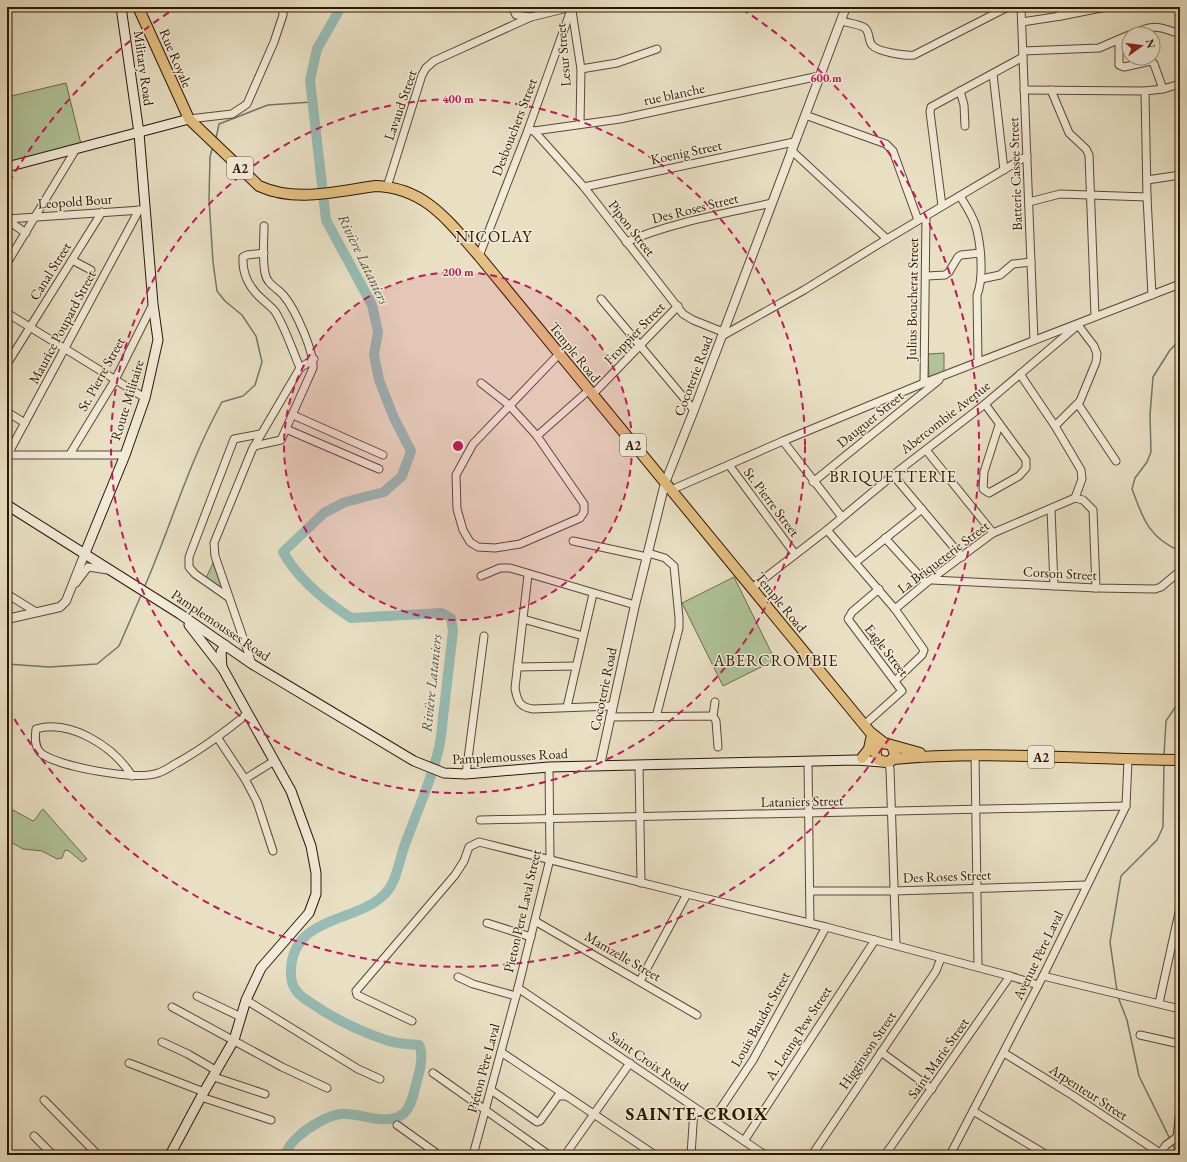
<svg xmlns="http://www.w3.org/2000/svg" width="1187" height="1162" font-family="'EB Garamond',serif">
  <rect width="100%" height="100%" fill="#e9e0c4"/>
  <filter id="stains"><feTurbulence type="fractalNoise" baseFrequency=".005" numOctaves="4"/><feColorMatrix values="0 0 0 0 .2 0 0 0 0 .09 0 0 0 0 .02 0 0 0 .5 -.17"/></filter>
  <radialGradient id="worn" r=".72"><stop offset=".6" stop-color="#630" stop-opacity="0"/><stop offset="1" stop-color="#630" stop-opacity=".3"/></radialGradient>
  <!-- green -->
  <g fill="#b0c399" stroke="#6f6c4c">
    <path d="M66 83 81 144 7 162V97Z"/>
    <path d="M944 353V372L929 378 928 354Z"/>
    <path d="M213 563 222 588V590L205 580Z"/>
    <path d="M734 577 775 660 723 686 682 603Z"/>
    <path d="M43 809 87 859 82 862 69 851 65 850 62 858 57 859 42 851 23 849 7 840V812L13 810 33 821C38 818 38 813 43 809Z"/>
  </g>
  <g fill="none" stroke-linecap="round" stroke-linejoin="round">
    <!-- stream -->
    <g stroke="#6d7a6d" stroke-width="1.5">
      <path d="M216 138 219 124 268 105 312 102"/>
      <path d="M1180 340 1170 350 1153 377 1150 415 1151 452 1147 462 1135 478 1132 489C1143 519 1149 538 1180 551"/>
      <path d="M144 588C171 526 189 461 222 402L243 396 255 385 262 362 256 336 242 315 225 301 217 291 213 262 209 199 210 157 212 149"/>
      <path d="M7 664 49 667 97 664 119 646 142 593"/>
      <path d="M1164 755 1166 721 1180 700"/>
      <path d="M1117 991 1110 942 1121 876 1157 840 1163 827 1164 763"/>
      <path d="M1118 997 1127 1020 1139 1076 1170 1139"/>
      <path d="M1172 1144 1178 1155"/>
    </g>
    <!-- river -->
    <path stroke="#97bdb6" stroke-width="10" d="M286 1155C287 1147 294 1140 300 1135 309 1127 327 1116 340 1114 360 1112 386 1127 403 1114 412 1107 414 1091 417 1081 420 1070 424 1055 419 1045 408 1044 396 1044 386 1040 359 1031 331 1017 308 1001 295 993 290 984 291 969 294 909 374 925 393 882 399 869 401 853 407 839 418 809 432 779 439 748 442 735 442 722 444 709 447 683 450 657 453 631L451 618 442 613 351 618C325 601 298 579 283 552L324 513 345 502 384 492 402 476 411 451 394 418 379 380 374 355 378 332 372 305 326 220 310 80 317 49 341 7"/>
    <defs>
      <g id="minor">
        <path d="M512 7 516 15 531 17"/>
        <path d="M1021 7 1034 340"/>
        <path d="M1059 7 1061 16 1106 7"/>
        <path d="M572 11 581 69 580 124"/>
        <path d="M841 21C848 23 859 24 865 28 870 32 868 41 872 45 877 52 906 56 914 55L1008 7"/>
        <path d="M1022 22 1061 16"/>
        <path d="M1132 34C1150 26 1155 25 1174 32"/>
        <path d="M1119 40V65L1124 67 1151 61 1154 64 1163 89"/>
        <path d="M1023 51 1099 48 1129 35"/>
        <path d="M581 69 617 63 657 49"/>
        <path d="M993 74 1004 170"/>
        <path d="M1024 90 1145 91 1163 89 1180 84"/>
        <path d="M1051 90 1069 133 1086 149 1089 155 1095 316"/>
        <path d="M960 91 964 105 965 126"/>
        <path d="M1145 91 1147 197 1152 295"/>
        <path d="M805 115 886 144 893 151 918 220"/>
        <path d="M189 119 232 114 247 104 274 42 283 15V7"/>
        <path d="M528 130 534 131 584 187 683 314 693 320 723 332"/>
        <path d="M534 131 620 119 819 76"/>
        <path d="M791 150 887 239"/>
        <path d="M1147 180 1180 175"/>
        <path d="M387 187 422 75 426 68 434 61 531 17 572 7"/>
        <path d="M584 187 794 142"/>
        <path d="M960 196C966 206 973 216 976 227 981 245 984 278 977 295L978 362"/>
        <path d="M1029 202 1060 194 1147 197"/>
        <path d="M942 206 930 112 931 107 1023 57"/>
        <path d="M7 219 142 210"/>
        <path d="M7 220 26 233"/>
        <path d="M626 242C673 222 723 214 772 203"/>
        <path d="M264 253 247 255 243 257C242 275 250 289 263 300 267 304 273 308 276 313 286 330 292 349 300 368"/>
        <path d="M479 256 528 130 572 7"/>
        <path d="M72 260 91 270"/>
        <path d="M7 263 76 149"/>
        <path d="M927 276 945 275 949 272 958 257 961 255 980 253"/>
        <path d="M981 279 1000 275 1013 264 1031 262"/>
        <path d="M601 299 694 410"/>
        <path d="M7 313 145 398"/>
        <path d="M722 336 804 290 887 239 1027 156"/>
        <path d="M7 364 102 212"/>
        <path d="M481 383 509 405 537 436 584 504V512L580 518 520 544 495 548 478 547 470 542 463 530 457 509 456 475 473 444 559 354"/>
        <path d="M924 383 926 216"/>
        <path d="M592 395 678 306"/>
        <path d="M985 404 1026 460V468L1019 476 989 493 983 489 984 472 999 425"/>
        <path d="M1078 404 1116 461"/>
        <path d="M7 412 25 423"/>
        <path d="M293 415 383 455"/>
        <path d="M286 429 379 469"/>
        <path d="M537 436 588 391"/>
        <path d="M783 441 842 517"/>
        <path d="M254 446 281 440 313 368C314 351 295 309 284 296 278 288 267 285 265 273 262 258 264 241 264 226"/>
        <path d="M926 450 993 533"/>
        <path d="M70 454 115 380 153 304"/>
        <path d="M7 455H125"/>
        <path d="M7 456 139 210"/>
        <path d="M729 465 795 554"/>
        <path d="M893 475 962 557"/>
        <path d="M813 482 939 380"/>
        <path d="M671 490 783 441 924 383 1180 284"/>
        <path d="M1075 498 1083 500 1093 510 1096 588"/>
        <path d="M1051 509 1054 586"/>
        <path d="M827 530 895 609 924 650 922 655 895 681"/>
        <path d="M885 538 926 583"/>
        <path d="M573 541 647 557"/>
        <path d="M648 553 665 558 674 566 679 618V628L656 717"/>
        <path d="M856 562 922 509"/>
        <path d="M528 575 515 688C517 700 519 707 533 709L612 706"/>
        <path d="M481 576 500 568H510L635 605"/>
        <path d="M932 580 1096 588 1155 589 1161 587 1180 571"/>
        <path d="M76 583 88 567 108 570"/>
        <path d="M752 588 827 530 893 475 985 404 1078 325 1094 346 1097 354 1096 362 1080 401 1055 426"/>
        <path d="M7 594 36 612"/>
        <path d="M228 597 195 574 189 567V557L234 439 260 434"/>
        <path d="M895 609 926 583 993 533 1075 498 1082 479 1081 470 1055 426 1020 374"/>
        <path d="M523 619 583 636"/>
        <path d="M252 664 215 556 214 543 252 450 300 368 314 359"/>
        <path d="M517 667 576 666"/>
        <path d="M567 707 593 594"/>
        <path d="M713 716 715 702"/>
        <path d="M610 717 713 716 716 721 718 747"/>
        <path d="M864 725 902 691 848 619 852 612 879 589"/>
        <path d="M217 737 245 779 257 802 273 851"/>
        <path d="M975 755 978 967"/>
        <path d="M808 762 810 923"/>
        <path d="M888 762 890 769 896 945"/>
        <path d="M639 765 641 883"/>
        <path d="M466 774 484 636"/>
        <path d="M132 776C114 747 71 719 36 729 35 737 34 748 42 754 61 767 136 781 158 773 165 771 171 766 177 763 202 749 225 732 247 714"/>
        <path d="M245 779 274 761"/>
        <path d="M480 820 1126 806"/>
        <path d="M810 891H894L1086 885"/>
        <path d="M535 921 697 1015"/>
        <path d="M487 923 531 937"/>
        <path d="M1043 976 1180 1009"/>
        <path d="M458 977 473 984 516 996"/>
        <path d="M640 981 687 894"/>
        <path d="M518 988 765 1155"/>
        <path d="M197 996 241 1017"/>
        <path d="M246 1000 358 1069 380 1079"/>
        <path d="M1159 1003 1180 908"/>
        <path d="M172 1007 282 1067 327 1088"/>
        <path d="M412 1021 357 995 356 991 455 875 464 861 469 847 479 842 687 894 826 927 1010 976 1038 985"/>
        <path d="M1140 1035 1180 1044"/>
        <path d="M162 1042 188 1054 217 1071"/>
        <path d="M501 1052 655 1155"/>
        <path d="M881 1052 932 1089"/>
        <path d="M1004 1053 1072 1095 1160 1153"/>
        <path d="M129 1063 204 1092"/>
        <path d="M433 1073 549 1155"/>
        <path d="M214 1077 265 1094"/>
        <path d="M491 1090 537 1122 540 1121 558 1096H566"/>
        <path d="M201 1097 271 1120"/>
        <path d="M44 1100 98 1155"/>
        <path d="M973 1111 1047 1155"/>
        <path d="M713 1120 753 1060 826 927"/>
        <path d="M397 1125 439 1155"/>
        <path d="M34 1136 53 1155"/>
        <path d="M1177 1137 1180 1109"/>
        <path d="M744 1141 875 940"/>
        <path d="M473 1155 516 996 550 859 549 767"/>
        <path d="M565 1155 630 1063"/>
        <path d="M691 1155 694 1109"/>
        <path d="M812 1155 936 971 941 958"/>
        <path d="M885 1155 1010 976"/>
        <path d="M950 1155 1043 976 1126 806 1128 760"/>
        <path d="M1159 1155 1166 1145 1180 1135"/>
      </g>
      <g id="tertiary">
        <path d="M7 619 60 607 66 601 85 553"/>
        <path d="M600 765 635 605 665 483 694 410 846 7"/>
      </g>
      <g id="secondary">
        <path d="M7 167 189 119"/>
        <path d="M7 505 180 614 252 664 414 761 444 773 466 774 549 767 856 760 882 762"/>
        <path d="M85 553 125 455 145 398 158 340 153 304 139 133 121 7"/>
        <path d="M222 668 221 652 225 645"/>
        <path d="M170 1155 201 1097 234 1040 246 1000 261 968 309 913 316 894V873L311 846 291 791 223 669 189 625"/>
      </g>
      <g id="primary">
        <path d="M138 7 189 119 259 186C296 203 337 191 376 186 426 188 449 222 479 256L870 732 884 743"/>
        <path d="M892 746 895 754 891 761 885 762 877 759 875 749 879 745 884 743 920 753"/>
        <path d="M862 758 869 749 871 739"/>
        <path d="M893 759C988 750 1084 760 1180 760"/>
      </g>
    </defs>
    <!-- minor casing -->
    <use href="#minor" stroke="#5d4831" stroke-width="9"/>
    <!-- tertiary casing -->
    <use href="#tertiary" stroke="#5d4831" stroke-width="10"/>
    <!-- secondary casing -->
    <use href="#secondary" stroke="#2e1600" stroke-width="11"/>
    <!-- primary casing -->
    <use href="#primary" stroke="#2e1600" stroke-width="12"/>
    <!-- minor -->
    <use href="#minor" stroke="#f1ebd9" stroke-width="7"/>
    <!-- tertiary -->
    <use href="#tertiary" stroke="#f1ebd9" stroke-width="8"/>
    <!-- secondary -->
    <use href="#secondary" stroke="#f1ebd9" stroke-width="9"/>
    <!-- primary -->
    <use href="#primary" stroke="#e4c082" stroke-width="10"/>
  </g>
  <!-- distance rings -->
  <circle cx="458" cy="446" r="174" fill="#c2185b" fill-opacity=".12"/>
  <g fill="none" stroke="#c2185b" stroke-width="2" stroke-dasharray="7 5">
    <circle cx="458" cy="446" r="174"/>
    <circle cx="458" cy="446" r="347"/>
    <path d="M9 182A521 521 0 0 1 174 9M742 9A521 521 0 1 1 9 710"/>
  </g>
  <g text-anchor="middle" dominant-baseline="central" stroke-width="3" stroke-linejoin="round" paint-order="stroke">
    <!-- shield labels -->
    <g fill="#f1ebd9" stroke="#685641" stroke-width="1">
      <rect x="227" y="157" width="26" height="22" rx="3"/>
      <rect x="620" y="434" width="26" height="22" rx="3"/>
      <rect x="1028" y="746" width="26" height="22" rx="3"/>
    </g>
    <g font-size="13" font-weight="bold" fill="#2e1600">
      <text x="240" y="168">A2</text>
      <text x="633" y="445">A2</text>
      <text x="1041" y="757">A2</text>
    </g>
    <!-- street labels -->
    <g font-size="14" fill="#2e1600" stroke="#f1ebd9">
      <text transform="translate(563 55) rotate(-95)">Lesur Street</text>
      <text transform="translate(176 58) rotate(67)">Rue Royale</text>
      <text transform="translate(144 68) rotate(82)">Military Road</text>
      <text transform="translate(674 94) rotate(-12)">rue blanche</text>
      <text transform="translate(400 105) rotate(-71)">Lavaud Street</text>
      <text transform="translate(514 127) rotate(-69)">Desbouchers Street</text>
      <text transform="translate(686 152) rotate(-12)">Koenig Street</text>
      <text transform="translate(1015 174) rotate(-92)">Batterie Cassee Street</text>
      <text transform="translate(75 201) rotate(-4)">Leopold Bour</text>
      <text transform="translate(695 208) rotate(-14)">Des Roses Street</text>
      <text transform="translate(632 228) rotate(52)">Pipon Street</text>
      <text transform="translate(50 271) rotate(-58)">Canal Street</text>
      <text transform="translate(912 299) rotate(-89)">Julius Boucherat Street</text>
      <text transform="translate(62 327) rotate(-62)">Maurice Poupard Street</text>
      <text transform="translate(634 333) rotate(-46)">Froppier Street</text>
      <text transform="translate(575 352) rotate(51)">Temple Road</text>
      <text transform="translate(101 374) rotate(-61)">St. Pierre Street</text>
      <text transform="translate(693 376) rotate(-69)">Cocoterie Road</text>
      <text transform="translate(127 400) rotate(-73)">Route Militaire</text>
      <text transform="translate(945 417) rotate(-38)">Abercombie Avenue</text>
      <text transform="translate(870 419) rotate(-39)">Dauguer Street</text>
      <text transform="translate(772 502) rotate(53)">St. Pierre Street</text>
      <text transform="translate(943 557) rotate(-37)">La Briqueterie Street</text>
      <text transform="translate(1060 573) rotate(3)">Corson Street</text>
      <text transform="translate(781 602) rotate(51)">Temple Road</text>
      <text transform="translate(221 625) rotate(34)">Pamplemousses Road</text>
      <text transform="translate(887 650) rotate(52)">Eagle Street</text>
      <text transform="translate(603 689) rotate(-78)">Cocoterie Road</text>
      <text transform="translate(510 756) rotate(-3)">Pamplemousses Road</text>
      <text transform="translate(802 801) rotate(-1)">Lataniers Street</text>
      <text transform="translate(947 876) rotate(-2)">Des Roses Street</text>
      <text transform="translate(522 911) rotate(-77)">Pieton Pere Laval Street</text>
      <text transform="translate(1038 955) rotate(-64)">Avenue Père Laval</text>
      <text transform="translate(623 956) rotate(30)">Mamzelle Street</text>
      <text transform="translate(760 1019) rotate(-61)">Louis Baudot Street</text>
      <text transform="translate(798 1033) rotate(-57)">A. Leung Pew Street</text>
      <text transform="translate(867 1050) rotate(-56)">Higginson Street</text>
      <text transform="translate(938 1058) rotate(-55)">Saint Marie Street</text>
      <text transform="translate(649 1061) rotate(35)">Saint Croix Road</text>
      <text transform="translate(483 1068) rotate(-75)">Piéton Père Laval</text>
      <text transform="translate(1089 1092) rotate(33)">Arpenteur Street</text>
    </g>
    <!-- water labels -->
    <g font-size="15" font-style="italic" fill="#535040" stroke="#f1ebd9">
      <text transform="translate(364 259) rotate(64)">Rivière Lataniers</text>
      <text transform="translate(431 683) rotate(-84)">Rivière Lataniers</text>
    </g>
    <!-- quarter labels -->
    <g font-size="16" letter-spacing="1" fill="#2e1600" stroke="#f1ebd9">
      <text x="494" y="236">NICOLAY</text>
      <text x="893" y="476">BRIQUETTERIE</text>
      <text x="776" y="660">ABERCROMBIE</text>
    </g>
    <!-- district labels -->
    <g font-size="18" font-weight="bold" letter-spacing="1" fill="#2e1600" stroke="#f1ebd9">
      <text x="697" y="1113">SAINTE-CROIX</text>
    </g>
  </g>
  <circle cx="458" cy="446" r="6" fill="#c2185b" stroke="#f1ebd9" stroke-width="2"/>
  <g font-size="12" text-anchor="middle" font-weight="bold" fill="#c2185b" stroke="#f1ebd9" stroke-width="3" stroke-linejoin="round" paint-order="stroke">
    <text x="826" y="82">600 m</text>
    <text x="458" y="103">400 m</text>
    <text x="458" y="276">200 m</text>
  </g>
  <!-- margin -->
  <rect width="1187" height="1162" fill="none" stroke="#e9e0c4" stroke-width="24"/>
  <rect x="8" y="8" width="1171" height="1146" fill="none" stroke="#2e1600" stroke-width="2"/>
  <rect x="12" y="12" width="1163" height="1138" fill="none" stroke="#2e1600"/>
  <!-- north arrow -->
  <g transform="translate(1141 46) rotate(76)"><circle r="19" fill="#f1ebd9" stroke="#a39682"/>
  <path d="M0-3L7 15L0 10L-7 15Z" fill="#8f2418"/>
  <text y="-6" font-size="11" font-weight="bold" text-anchor="middle" fill="#2e1600">N</text>
  </g>
  <rect width="100%" height="100%" filter="url(#stains)"/>
  <rect width="100%" height="100%" fill="url(#worn)"/>
</svg>
